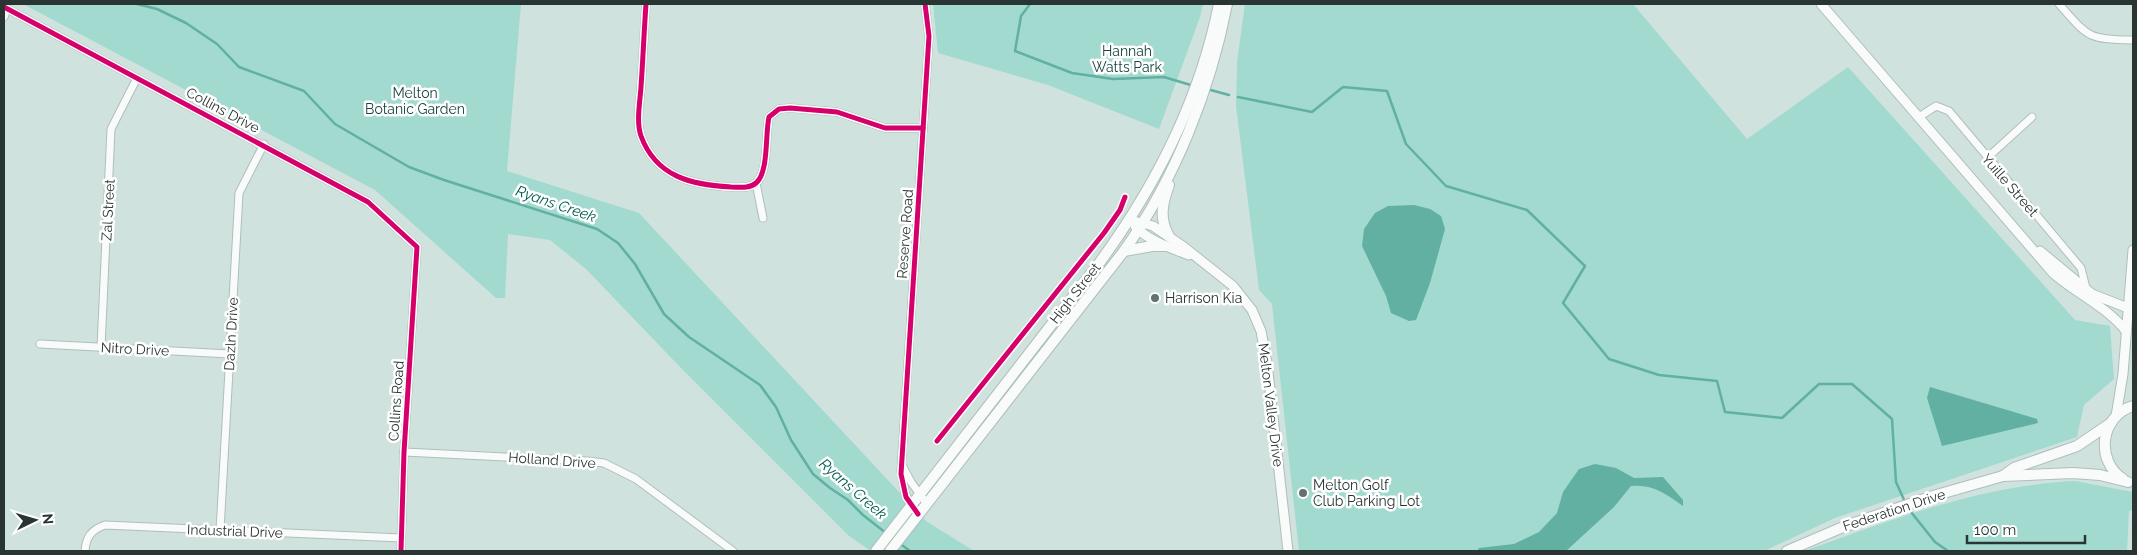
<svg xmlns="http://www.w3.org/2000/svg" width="2137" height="555" font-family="Raleway,sans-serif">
  <rect width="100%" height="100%" fill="#d0e2de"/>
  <!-- green -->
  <g fill="#a2dacf">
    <path d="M23 4H521L507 171 639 213 926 521 974 551H871L849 536 680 367 587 270 550 240 508 234 505 298H496L375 190Z"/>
    <path d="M933 4H1203L1200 17 1159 129 1048 85 938 53Z"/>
    <path d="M1245 4H1633L1747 139 1848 67 2075 320 2110 326 2114 379 2084 405 2077 437 1835 518 1764 551H1299L1272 304 1259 290 1236 106 1237 62Z"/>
    <path d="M2075 481 2133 492V510L2129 511 2127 551H1804C1891 520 1981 485 2075 481Z"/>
  </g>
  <!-- water -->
  <g fill="#61b0a2">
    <path d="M1414 205 1430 209 1441 216 1445 229 1430 283 1416 320 1409 321 1391 313 1386 296 1362 246 1364 229 1375 213 1388 206Z"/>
    <path d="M1930 387 2037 419 2038 423 1942 446 1927 398Z"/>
    <path d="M1595 464 1616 468 1634 478 1663 477 1683 500V506C1666 494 1653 484 1631 486L1614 507 1566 551H1477L1479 548 1514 544 1539 532 1557 513 1563 492 1579 469Z"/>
  </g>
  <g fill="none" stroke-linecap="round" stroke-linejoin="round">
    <!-- stream -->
    <g stroke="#61b0a2" stroke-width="2.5">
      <path d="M137 4 157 9 186 23 217 44 239 67 304 91 335 124 409 167 444 180 597 229 618 243 635 264 664 314 689 337 760 385 776 407 791 440 813 474 830 488 848 500 863 515 886 533"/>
      <path d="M1030 4 1021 16 1015 51 1072 73 1113 79 1164 77 1194 86"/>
      <path d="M1207 89 1229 95"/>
      <path d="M1238 97 1312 112 1343 87 1387 91 1406 144 1446 186 1527 210 1585 266 1563 303 1609 359 1659 375 1717 381 1725 412 1782 418 1819 384H1852L1892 419 1896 482 1905 502"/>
      <path d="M1907 507 1935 542 1948 551"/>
      <path d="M899 543 910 551"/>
    </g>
    <defs>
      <g id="minor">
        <path d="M646 4C644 32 643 59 641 87 640 102 636 122 641 136 656 177 692 185 731 187 739 187 749 189 756 183 769 172 765 134 769 117L779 109 790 108 837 112 885 128H923"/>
        <path d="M2059 4C2089 38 2087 39 2133 40"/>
        <path d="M4 7 368 202 417 247 404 452 401 551"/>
        <path d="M4 17 7 9"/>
        <path d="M1919 117 1936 106 1949 111 2081 268 2086 288"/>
        <path d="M1987 158 2032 117"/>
        <path d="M756 183 763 218"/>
        <path d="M40 344 230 354"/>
        <path d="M101 347 111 129 137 78"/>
        <path d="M404 452 587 461 604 463 636 479 733 551"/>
        <path d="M902 465 911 482 927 504"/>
        <path d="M912 508 905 493 901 471 929 36 925 4"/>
        <path d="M220 530 239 193 264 144"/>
        <path d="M85 551C86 537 91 530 105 525L401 538"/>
      </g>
      <g id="tertiary">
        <path d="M1821 4 2053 273C2077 294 2106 306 2126 331"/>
        <path d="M1130 220 1153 226 1184 247 1233 286 1252 310 1261 331 1267 363 1288 551"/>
        <path d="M1135 226C1148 241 1171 248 1189 255"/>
        <path d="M2040 251 2092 294 2133 310"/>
        <path d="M2116 416 2123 374 2133 250"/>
      </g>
      <g id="secondary">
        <path d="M1169 185C1162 204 1159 219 1169 236"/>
        <path d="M1124 251 1152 246H1165"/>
        <path d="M2003 476 2014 468 2077 446 2111 423"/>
        <path d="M2123 479C2095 461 2100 416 2133 406"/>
        <path d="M876 551 1100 262C1157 184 1200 99 1219 4"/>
        <path d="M890 551 1124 251C1175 179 1210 91 1227 4"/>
        <path d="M1787 551 1843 527 1933 496 2003 476 2073 473 2100 475 2128 482"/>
      </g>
    </defs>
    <!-- minor casing -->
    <use href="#minor" stroke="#b0bebb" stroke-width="9"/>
    <!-- tertiary casing -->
    <use href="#tertiary" stroke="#b0bebb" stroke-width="11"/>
    <!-- secondary casing -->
    <use href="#secondary" stroke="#b0bebb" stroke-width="12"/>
    <!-- minor -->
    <use href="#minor" stroke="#f8fbfa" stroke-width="7"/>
    <!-- tertiary -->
    <use href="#tertiary" stroke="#f8fbfa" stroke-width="9"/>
    <!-- secondary -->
    <use href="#secondary" stroke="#f8fbfa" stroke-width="10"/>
    <defs>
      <g id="cycleway">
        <path d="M646 4C644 32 643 59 641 87 640 102 636 122 641 136 656 177 692 185 731 187 739 187 749 189 756 183 769 172 765 134 769 117L779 109 790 108 837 112 885 128H923"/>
        <path d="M4 7 368 202 417 247 404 452 401 551"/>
        <path d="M937 441 1104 233 1120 210 1125 197"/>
        <path d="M918 514 906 497 901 474 929 36 925 4"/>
      </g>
    </defs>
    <!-- cycleway casing -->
    <use href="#cycleway" stroke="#fff" stroke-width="8"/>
    <!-- cycleway -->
    <use href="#cycleway" stroke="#d6006c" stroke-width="5"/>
  </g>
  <!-- markers -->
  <g fill="#63726e" stroke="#fff" stroke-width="2">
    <circle cx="1155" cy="298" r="5"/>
    <circle cx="1303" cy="493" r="5"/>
  </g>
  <g text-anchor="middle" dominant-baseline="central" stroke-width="5" stroke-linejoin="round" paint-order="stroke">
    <!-- park labels -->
    <g font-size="14" fill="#18453d" stroke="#fff">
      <text x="1127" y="51">Hannah<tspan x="1127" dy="16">Watts Park</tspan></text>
      <text x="415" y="93">Melton<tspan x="415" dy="16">Botanic Garden</tspan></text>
    </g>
    <!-- street labels -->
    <g font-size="14" fill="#283532" stroke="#fff">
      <text transform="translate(223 110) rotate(28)">Collins Drive</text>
      <text transform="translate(2010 185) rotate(49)">Yuille Street</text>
      <text transform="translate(108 210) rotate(-87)">Zal Street</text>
      <text transform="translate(905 234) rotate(-86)">Reserve Road</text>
      <text transform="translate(1075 293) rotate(-52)">High Street</text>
      <text transform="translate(231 334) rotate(-87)">Dazln Drive</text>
      <text transform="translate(135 349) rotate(3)">Nitro Drive</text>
      <text transform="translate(396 401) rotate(-86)">Collins Road</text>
      <text transform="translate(1271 405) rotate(83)">Melton Valley Drive</text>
      <text transform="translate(552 460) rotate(4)">Holland Drive</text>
      <text transform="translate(1894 510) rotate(-18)">Federation Drive</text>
      <text transform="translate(235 531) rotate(2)">Industrial Drive</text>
    </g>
    <!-- poi labels -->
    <g font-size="14" fill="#283532" stroke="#fff" text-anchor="start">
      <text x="1165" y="298">Harrison Kia</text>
      <text x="1313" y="485">Melton Golf<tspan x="1313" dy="16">Club Parking Lot</tspan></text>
    </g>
    <!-- water labels -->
    <g font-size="15" font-style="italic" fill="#00594e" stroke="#fff">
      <text transform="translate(556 204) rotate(19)">Ryans Creek</text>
      <text transform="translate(853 489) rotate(41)">Ryans Creek</text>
    </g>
  </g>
  <!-- border -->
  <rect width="2137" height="555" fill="none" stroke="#283532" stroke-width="10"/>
  <!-- north arrow -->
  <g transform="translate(35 520) rotate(85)" stroke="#ffffff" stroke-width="4" paint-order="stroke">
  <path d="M0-4L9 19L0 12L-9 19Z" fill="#283532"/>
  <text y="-8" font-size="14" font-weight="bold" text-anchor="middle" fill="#283532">N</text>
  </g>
  <!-- scale -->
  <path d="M1967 535v8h118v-8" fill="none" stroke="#283532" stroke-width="2.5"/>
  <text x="1974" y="535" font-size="15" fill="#283532" stroke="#ffffff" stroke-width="4" paint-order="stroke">100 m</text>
</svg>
